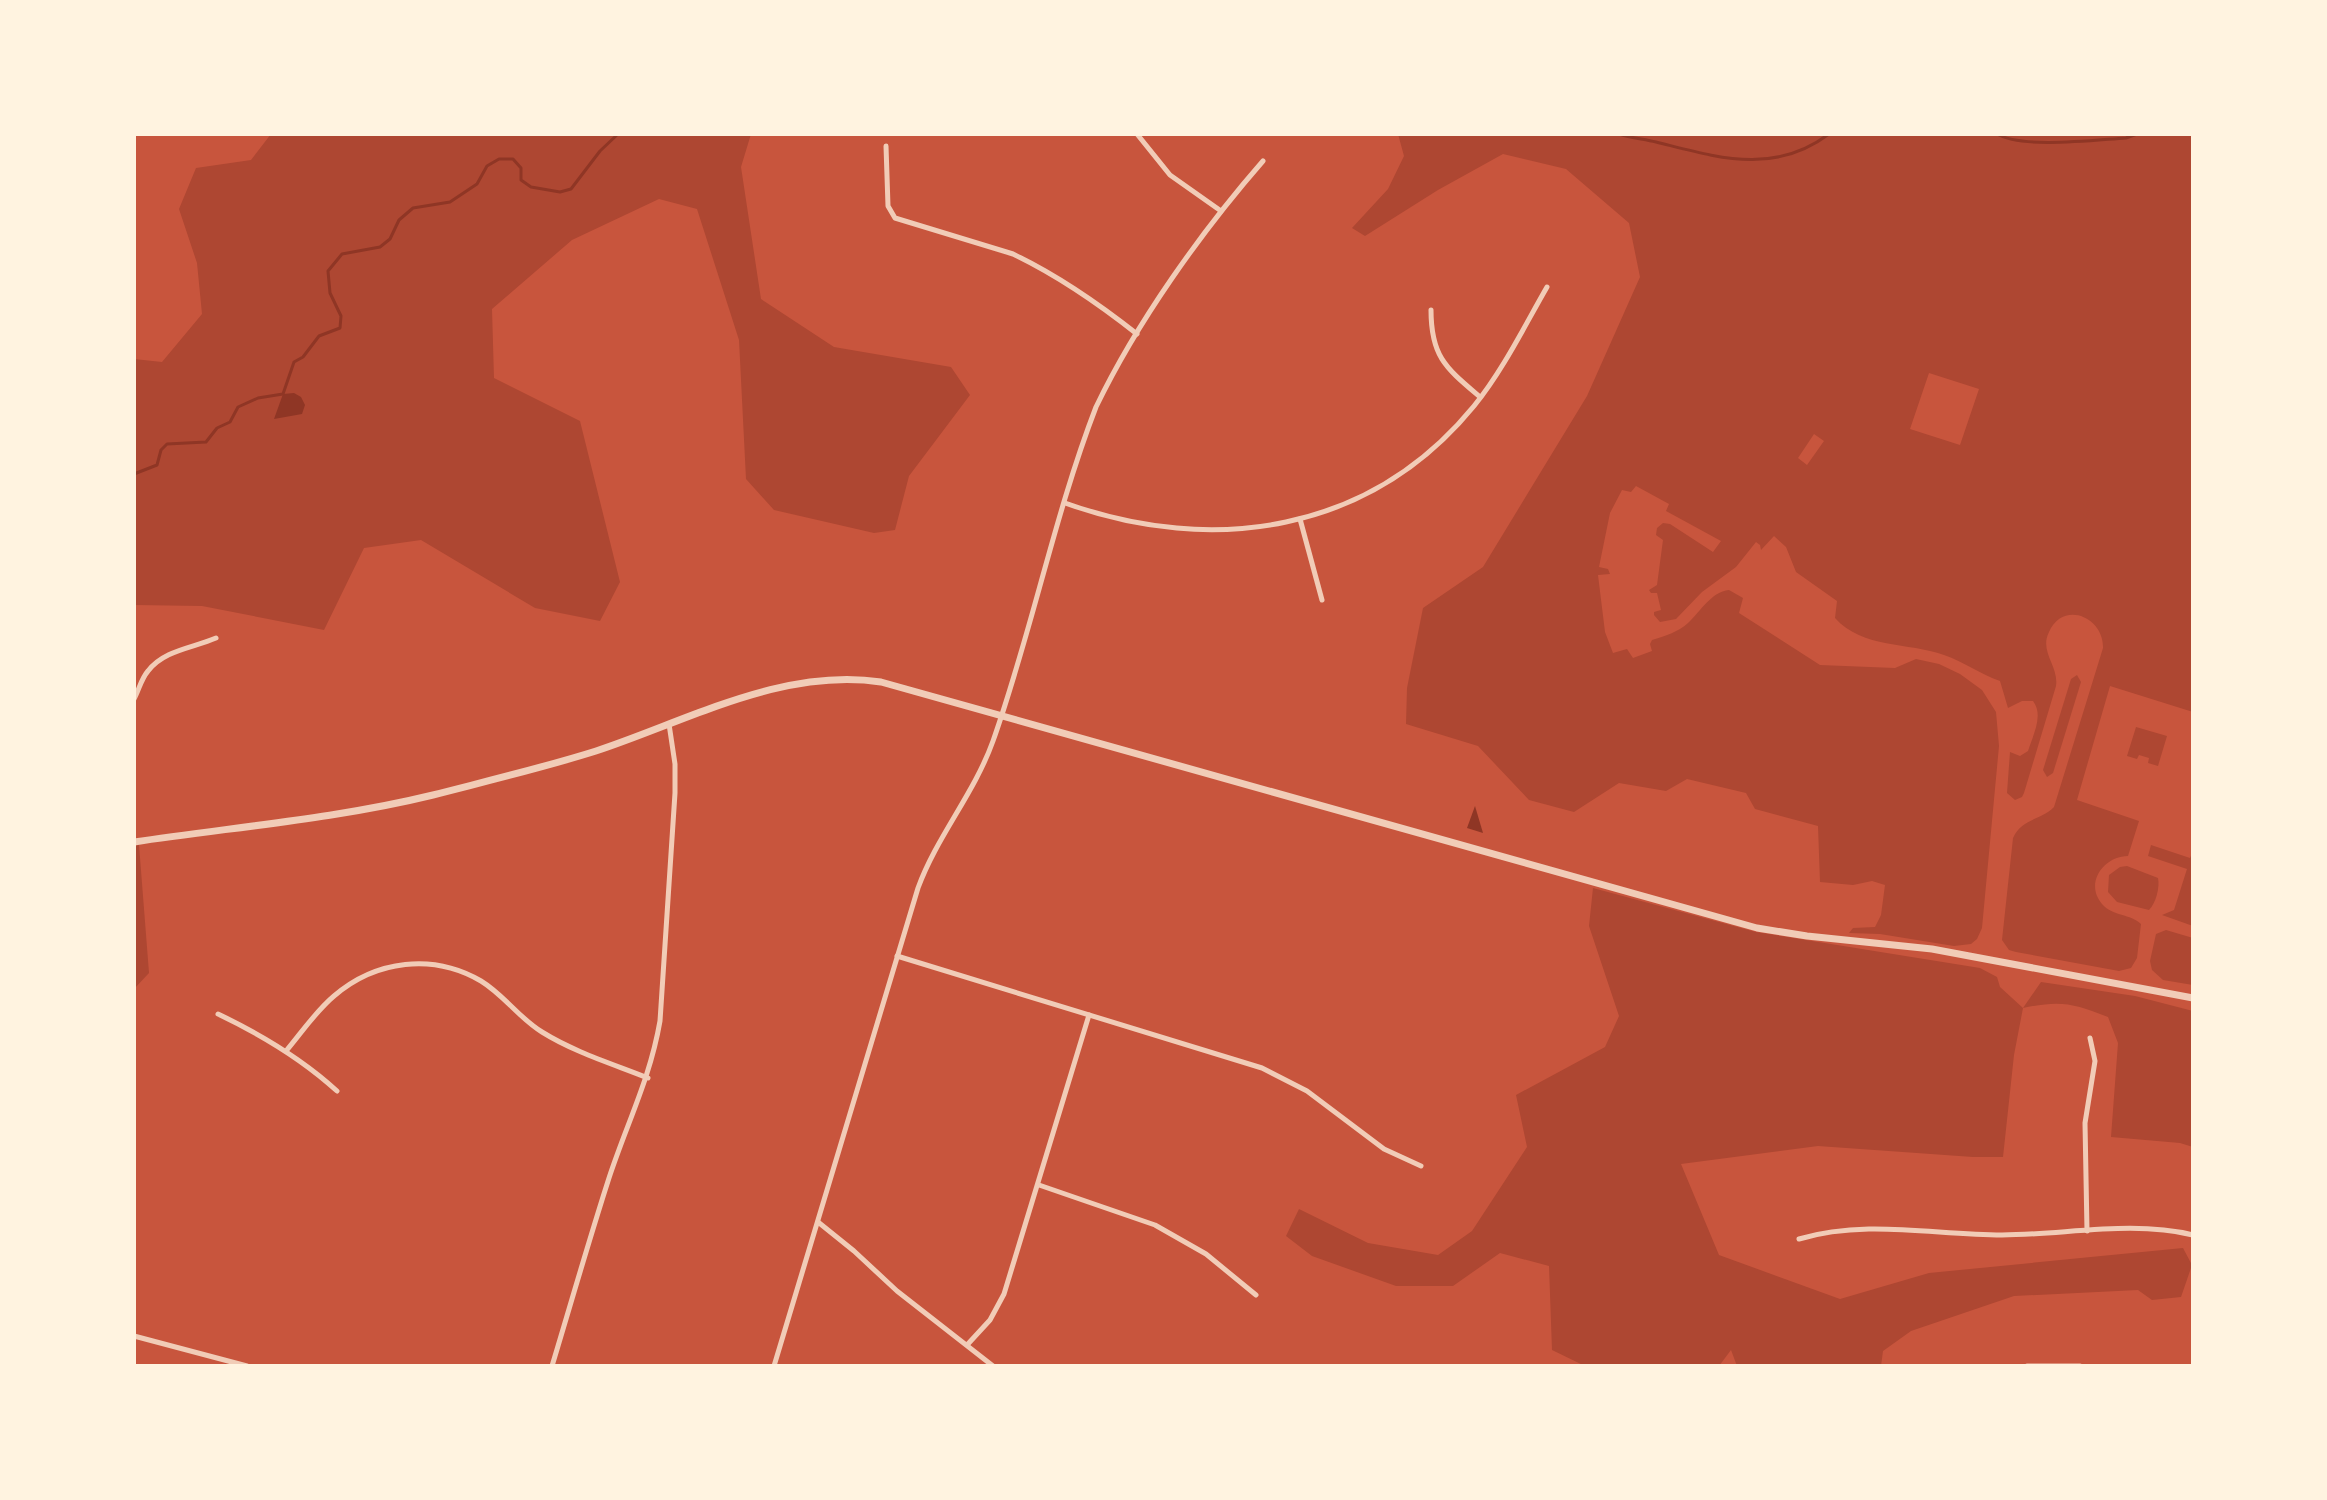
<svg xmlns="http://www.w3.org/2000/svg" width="2327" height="1500" font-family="'Public Sans',sans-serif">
  <rect width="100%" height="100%" fill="#c8553d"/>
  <!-- green -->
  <g fill="#ae4732" fill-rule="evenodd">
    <path d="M271 134H751L741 167 761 299 834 347 951 367 970 395 909 476 895 530 874 533 774 510 746 479 739 340 697 209 659 199 572 240 492 309 494 378 580 421 620 582 600 621 535 608 421 540 364 548 324 630 202 606 134 605V359L162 362 202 314 197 263 179 209 196 168 251 160Z"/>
    <path d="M1398 134H2193V712L2110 686 2077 800 2139 821 2128 856C2104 856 2084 883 2102 904 2112 916 2131 914 2141 924L2137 958 2131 968 2119 971 2016 952 2009 950 2002 940 2013 838C2022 818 2040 821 2054 807L2103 648C2104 617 2063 600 2049 632 2039 652 2059 666 2056 686L2024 793 2022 797 2015 800 2007 793 2010 752 2020 756 2028 751C2033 735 2044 715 2033 701H2022L2008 708 2000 681C1980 674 1964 662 1944 655 1908 642 1863 649 1835 618L1837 601 1796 572 1786 547 1774 536 1761 550 1760 545 1756 542 1736 567 1702 592 1676 619 1660 622 1654 615V612L1661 610 1657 593H1651L1649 590 1657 585 1663 540 1656 535 1657 528 1663 523 1670 524 1713 552 1721 541 1666 511 1669 504 1636 486 1631 492 1622 490 1610 513 1599 567 1608 569 1610 574 1598 575 1605 632 1613 653 1627 649 1633 658 1652 651 1650 644 1652 640C1665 636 1678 632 1688 623 1701 611 1711 592 1729 590L1743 598 1739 613 1820 665 1895 668 1916 659 1939 664 1960 674 1982 690 1996 712 1999 746 1982 928 1977 939 1971 944 1954 946 1880 934 1849 933 1853 928 1875 927 1881 915 1885 885 1872 881 1853 885 1820 882 1818 826 1755 809 1746 793 1687 779 1666 791 1619 783 1574 812 1529 800 1478 746 1406 724 1407 688 1423 608 1483 567 1587 396 1640 277 1629 223 1566 169 1503 154 1438 190 1365 236 1352 228 1388 189 1404 156ZM1929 373 1979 389 1960 445 1910 429ZM1814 434 1824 441 1807 465 1798 458Z"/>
    <path d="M2077 675 2081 682 2053 773 2047 777 2043 770 2071 679Z"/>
    <path d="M2136 727 2167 736 2158 766 2148 763 2149 758 2139 755 2137 759 2127 756Z"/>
    <path d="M139 845 149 973 134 989V846Z"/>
    <path d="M2151 845 2190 858 2193 851V926L2162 915 2174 910 2187 869 2148 856Z"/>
    <path d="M2127 866 2158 878C2160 887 2156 903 2149 910L2117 902 2108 892 2109 875 2120 867Z"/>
    <path d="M1593 888 1756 932 1980 968 1997 977 2000 987 2023 1008 2041 982 2135 996 2193 1011V1147L2180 1143 2111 1137 2118 1043 2108 1017C2073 1003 2060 1000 2023 1008L2014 1055 2003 1157H1973L1818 1146 1681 1164 1719 1255 1840 1299 1929 1273 2183 1248 2192 1265 2181 1297 2152 1300 2138 1290 2014 1296 1911 1331 1883 1351 1881 1366H1737L1731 1350 1719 1366H1585L1552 1350 1549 1266 1500 1253 1453 1286H1396L1312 1256 1286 1236 1299 1209 1368 1243 1438 1255 1472 1231 1527 1147 1516 1095 1605 1047 1619 1016 1589 926Z"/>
    <path d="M2166 930 2193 938V985L2163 980 2152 970 2150 961 2156 934Z"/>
  </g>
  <!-- water -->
  <g fill="#8f3625">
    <path d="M294 393 301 397 305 405 302 414 274 419 283 394Z"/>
    <path d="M1475 806 1483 833 1467 828Z"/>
  </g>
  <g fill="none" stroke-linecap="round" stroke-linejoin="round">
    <!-- stream -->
    <g stroke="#8f3625" stroke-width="3">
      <path d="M1619 134C1631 138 1644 139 1656 142 1717 157 1773 176 1829 134"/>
      <path d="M1997 134C2023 149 2094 140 2126 138L2137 134"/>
      <path d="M134 474 157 465 161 450 167 444 206 442 217 428 230 422 238 407 258 398 283 394 294 362 303 357 319 336 340 328 341 316 330 293 328 271 342 254 380 247 390 239 399 220 413 208 450 202 477 184 487 166 499 159H513L521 168V180L531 187 560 192 571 189 600 151 618 134"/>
    </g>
    <!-- minor -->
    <g stroke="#f1ccb7" stroke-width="5">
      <path d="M1137 134 1170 175 1221 211"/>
      <path d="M886 146 888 206 895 218 1013 254C1057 275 1099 304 1137 334"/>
      <path d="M1431 310C1431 357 1446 368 1480 397"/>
      <path d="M1065 503C1213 556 1370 533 1474 406 1503 370 1524 327 1547 287"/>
      <path d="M1300 519 1322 600"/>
      <path d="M134 699C139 690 141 679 148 671 164 650 193 648 216 638"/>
      <path d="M897 956 1262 1068 1307 1091 1384 1149 1421 1166"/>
      <path d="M218 1014C262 1035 301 1058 337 1091"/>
      <path d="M286 1051C302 1032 316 1011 334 996 376 960 433 953 481 981 504 995 519 1018 542 1032 574 1052 613 1064 648 1078"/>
      <path d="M1039 1185 1155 1225 1206 1254 1256 1295"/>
      <path d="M818 1222 854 1251 897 1291 993 1366"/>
      <path d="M2087 1231 2085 1123 2095 1061 2090 1038"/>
      <path d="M1799 1239C1866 1219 1934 1235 2002 1235 2064 1235 2132 1220 2193 1235"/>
      <path d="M134 1336 247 1366"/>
      <path d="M967 1345 990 1320 1004 1294 1089 1015"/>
      <path d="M552 1366C571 1303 589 1240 609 1178 627 1123 650 1079 660 1021L675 793V764L669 724"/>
      <path d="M774 1366 918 888C937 836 974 794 993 741 1032 631 1054 516 1096 407 1137 322 1201 232 1263 161"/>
      <path d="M2027 1366H2080"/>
    </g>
    <!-- tertiary -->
    <path stroke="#f1ccb7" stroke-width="7" d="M134 842C234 827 335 819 433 795 487 781 542 768 596 751 687 721 783 667 881 682L1757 928 1807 936 1932 949 2193 998"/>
  </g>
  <!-- border -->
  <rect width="2327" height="1500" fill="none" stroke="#fff3e0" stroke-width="272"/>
</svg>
